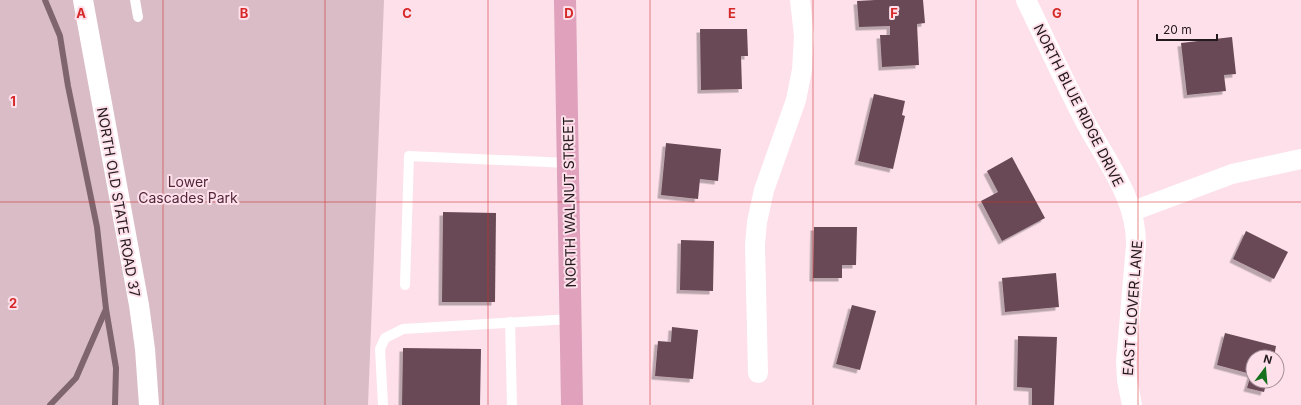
<svg xmlns="http://www.w3.org/2000/svg" width="1301" height="405" font-family="Inter,sans-serif">
  <defs>
    <filter id="shadow"><feDropShadow dx="-3.5" dy="3.5" stdDeviation="0" flood-color="#0004"/></filter>
  </defs>
  <rect width="100%" height="100%" fill="#fde0ea"/>
  <!-- green -->
  <path fill="#d9bcc6" d="M0 0H384L368 405H0Z"/>
  <g fill="none" stroke-linecap="round" stroke-linejoin="round">
    <!-- stream -->
    <g stroke="#7e656e" stroke-width="6">
      <path d="M45 0 60 36 68 86 97 227 106 309 116 368 115 405"/>
      <path d="M50 405 76 378 106 309"/>
    </g>
  </g>
  <!-- building -->
  <g fill="#674a55" filter="url(#shadow)">
    <path d="M875 0H923L925 23 917 24 919 65 882 67 880 35H890V26L859 27 857 1Z"/>
    <path d="M700 29H747L748 56H741L742 89 701 90Z"/>
    <path d="M1232 37 1236 74 1224 75 1226 91 1187 95 1181 43Z"/>
    <path d="M874 94 905 101 902 115 905 116 893 169 858 161Z"/>
    <path d="M666 143 721 149 718 181 700 179 698 199 661 195Z"/>
    <path d="M1012 157 1045 218 1002 241 981 201 998 192 987 171Z"/>
    <path d="M443 212 496 213 495 302H442Z"/>
    <path d="M814 227H857L856 265H842V278H813Z"/>
    <path d="M1246 231 1288 252 1274 279 1233 259Z"/>
    <path d="M681 240 714 241 713 291 680 290Z"/>
    <path d="M1056 273 1059 307 1005 312 1002 278Z"/>
    <path d="M852 305 876 311 860 370 836 364Z"/>
    <path d="M672 327 698 330 693 379 655 376 658 341 671 342Z"/>
    <path d="M1225 333 1276 346 1274 357H1253V381H1267L1264 392 1247 388 1251 374 1217 365Z"/>
    <path d="M1018 336 1057 337 1054 405H1032V388L1017 387Z"/>
    <path d="M403 348 481 349 480 405H402Z"/>
  </g>
  <g fill="none" stroke-linecap="round" stroke-linejoin="round">
    <!-- lane -->
    <g stroke="#fff" stroke-width="10">
      <path d="M135 0 138 17"/>
      <path d="M405 285 409 156 568 163"/>
      <path d="M510 322 512 405"/>
      <path d="M383 405 380 349 385 338 403 329 571 319"/>
    </g>
    <!-- street -->
    <g stroke="#fff" stroke-width="20">
      <path d="M83 0 139 305 145 349 149 405"/>
      <path d="M1026 0C1046 41 1065 83 1086 123 1107 162 1137 200 1136 245L1126 362 1127 380 1132 405"/>
      <path d="M1133 211 1232 174 1301 159"/>
      <path d="M758 373 755 245 757 222 764 190 796 100 802 70 804 36 800 0"/>
    </g>
    <!-- primary -->
    <path stroke="#dfa1bc" stroke-width="22" d="M565 0 572 405"/>
  </g>
  <!-- grid -->
  <path fill="none" stroke="#d62828" stroke-width="1" stroke-opacity="0.55" d="M163 0V405M325 0V405M488 0V405M650 0V405M813 0V405M976 0V405M1138 0V405M0 202H1301"/>
  <g text-anchor="middle" dominant-baseline="central" stroke-width="4" stroke-linejoin="round" paint-order="stroke">
    <!-- street labels -->
    <g font-size="14" fill="#23191d" stroke="#fde0ea">
      <text transform="translate(1079 105) rotate(63)">NORTH BLUE RIDGE DRIVE</text>
      <text transform="translate(119 202) rotate(80)">NORTH OLD STATE ROAD 37</text>
      <text transform="translate(569 202) rotate(-91)">NORTH WALNUT STREET</text>
      <text transform="translate(1132 308) rotate(-86)">EAST CLOVER LANE</text>
    </g>
    <!-- park labels -->
    <g font-size="14" fill="#54263a" stroke="#fde0ea">
      <text x="188" y="181">Lower<tspan x="188" dy="16">Cascades Park</tspan></text>
    </g>
  </g>
  <g font-size="13" text-anchor="middle" font-weight="bold" fill="#d62828" stroke="#fde0ea" stroke-width="4" stroke-linejoin="round" paint-order="stroke">
    <text x="81" y="18">A</text>
    <text x="244" y="18">B</text>
    <text x="407" y="18">C</text>
    <text x="569" y="18">D</text>
    <text x="732" y="18">E</text>
    <text x="894" y="18">F</text>
    <text x="1057" y="18">G</text>
    <text x="13" y="106">1</text>
    <text x="13" y="308">2</text>
  </g>
  <!-- north arrow -->
  <g transform="translate(1265 369) rotate(16)"><circle r="19" fill="#fde0ea" stroke="#a69098"/>
  <path d="M0-3L7 15L0 10L-7 15Z" fill="#16711f"/>
  <text y="-6" font-size="11" font-weight="bold" text-anchor="middle" fill="#23191d">N</text>
  </g>
  <!-- scale -->
  <path d="M1157 34v6h60v-6" fill="none" stroke="#23191d" stroke-width="2"/>
  <text x="1163" y="34" font-size="12" fill="#23191d" stroke="#fde0ea" stroke-width="3" paint-order="stroke">20 m</text>
</svg>
